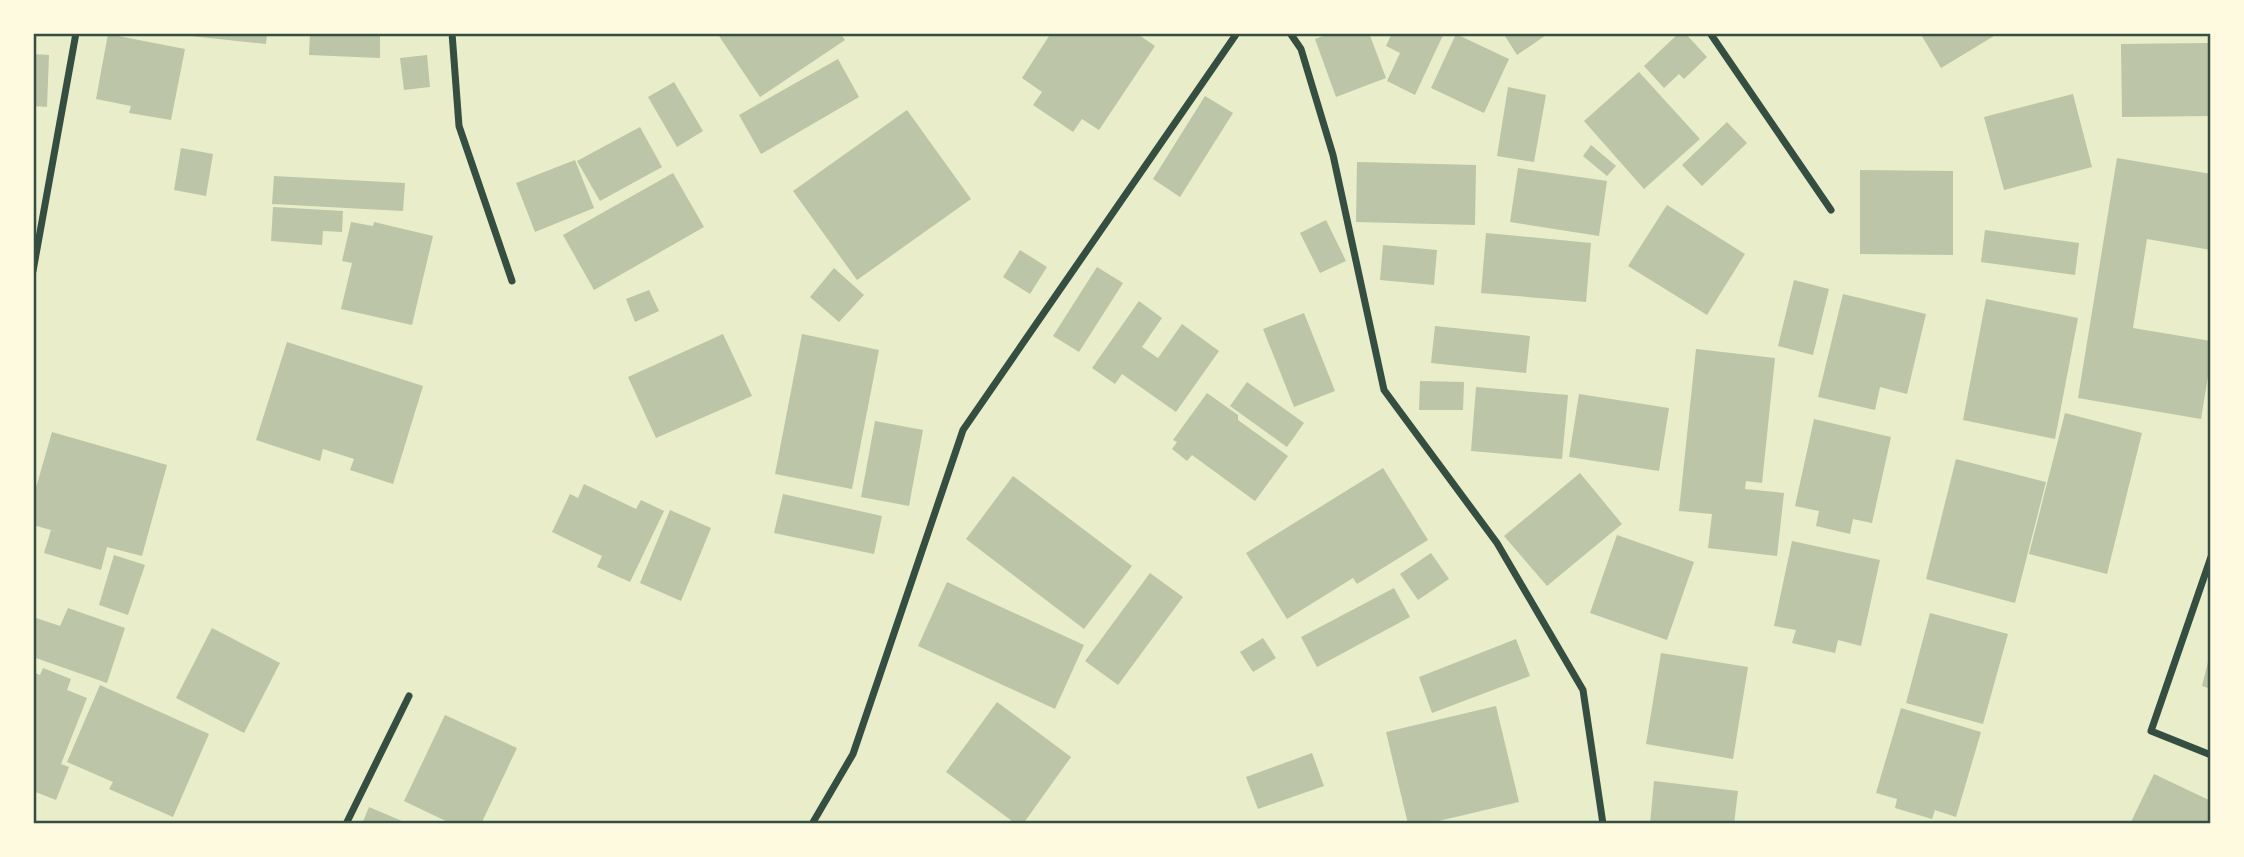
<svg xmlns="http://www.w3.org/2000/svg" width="2244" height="857" font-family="Quicksand,sans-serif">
  <rect width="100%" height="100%" fill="#e9edc9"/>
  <!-- building -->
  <g fill="#bcc5a7">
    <path d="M181 33H267L266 44 181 35Z"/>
    <path d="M310 33H380V58L309 55Z"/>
    <path d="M717 33H840L845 40 760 97Z"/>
    <path d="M1051 33H1136L1155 46 1099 130 1082 119 1073 132 1033 105 1042 92 1022 78Z"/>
    <path d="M1331 33H1369L1386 78 1336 97 1315 39Z"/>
    <path d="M1392 33H1444L1415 95 1387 81 1400 53 1386 46Z"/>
    <path d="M1503 33H1549L1517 55Z"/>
    <path d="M1679 33H1685L1707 57 1684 79 1679 74 1664 88 1644 66Z"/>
    <path d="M1920 33H1999L1941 68Z"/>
    <path d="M108 34 185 49 171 120 129 113 131 106 96 99Z"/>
    <path d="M1456 34 1509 59 1484 113 1431 88Z"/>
    <path d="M2209 43 2210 116 2122 117 2121 44Z"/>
    <path d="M33 54 49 55 47 107 33 106Z"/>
    <path d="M427 55 430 87 404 90 400 58Z"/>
    <path d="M838 59 859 97 761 154 739 115Z"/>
    <path d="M1639 72 1700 139 1644 189 1584 121Z"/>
    <path d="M674 82 703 131 677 147 648 97Z"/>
    <path d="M1508 87 1546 95 1534 162 1497 156Z"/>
    <path d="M2073 94 2092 167 2004 190 1984 117Z"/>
    <path d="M1205 96 1233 113 1180 197 1153 179Z"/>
    <path d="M907 110 971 199 857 280 793 191Z"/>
    <path d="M1727 122 1747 143 1702 186 1682 165Z"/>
    <path d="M640 127 662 167 600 201 577 161Z"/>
    <path d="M1591 145 1616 166 1607 176 1583 156Z"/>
    <path d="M181 148 213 154 206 196 174 190Z"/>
    <path d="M2117 158 2211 174V250L2147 239 2133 328 2211 341V358L2201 419 2078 398Z"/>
    <path d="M575 160 594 208 535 232 516 183Z"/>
    <path d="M1357 162 1476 165 1475 225 1356 222Z"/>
    <path d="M1518 168 1607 181 1599 236 1510 222Z"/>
    <path d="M1860 170 1953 171V255L1860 254Z"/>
    <path d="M673 173 704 227 594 290 563 235Z"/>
    <path d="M274 176 405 183 403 211 272 204Z"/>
    <path d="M1667 205 1745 254 1707 315 1628 266Z"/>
    <path d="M273 207 343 211 342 232 323 231 322 245 271 241Z"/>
    <path d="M1326 220 1346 261 1320 273 1300 233Z"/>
    <path d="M351 222 373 226 374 222 433 236 412 325 341 309 352 263 342 261Z"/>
    <path d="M1985 230 2079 243 2075 275 1981 262Z"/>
    <path d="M1486 233 1591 243 1586 302 1481 293Z"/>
    <path d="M1383 245 1437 250 1434 285 1380 280Z"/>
    <path d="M1020 250 1047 267 1030 294 1003 277Z"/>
    <path d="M1097 267 1123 283 1079 352 1053 336Z"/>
    <path d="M834 268 864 295 839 322 810 297Z"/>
    <path d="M1794 280 1829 289 1813 355 1778 346Z"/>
    <path d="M649 290 659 311 635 322 626 299Z"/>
    <path d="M1843 294 1926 314 1907 394 1880 387 1875 410 1818 397Z"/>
    <path d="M1986 299 2078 318 2055 439 1963 420Z"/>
    <path d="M1139 301 1162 318 1142 347 1158 358 1182 324 1219 351 1176 412 1122 374 1115 384 1092 368Z"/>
    <path d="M1304 313 1335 391 1294 407 1263 329Z"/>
    <path d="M1435 326 1530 336 1526 373 1431 363Z"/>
    <path d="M723 334 752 396 656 438 628 377Z"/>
    <path d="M802 334 879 350 852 489 775 474Z"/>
    <path d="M287 342 423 386 393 484 350 470 354 459 323 449 320 461 256 440Z"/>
    <path d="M1696 349 1775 358 1762 483 1746 481 1745 489 1784 493 1777 556 1708 548 1712 514 1679 511Z"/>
    <path d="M1420 381 1464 382 1463 410H1419Z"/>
    <path d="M1247 382 1304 423 1287 447 1230 406Z"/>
    <path d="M1476 387 1568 395 1562 459 1471 451Z"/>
    <path d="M1207 393 1238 415V420L1288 456 1255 501 1192 455 1187 461 1172 449 1177 442 1173 440Z"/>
    <path d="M1579 394 1669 408 1659 471 1569 457Z"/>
    <path d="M2065 413 2142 433 2107 574 2029 554Z"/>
    <path d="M1814 419 1891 437 1872 523 1853 519 1850 534 1816 526 1819 511 1795 506Z"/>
    <path d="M875 421 923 430 909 506 861 497Z"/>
    <path d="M52 432 167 465 142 556 107 547 101 570 44 553 51 530 33 525V498Z"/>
    <path d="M1956 459 2046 482 2015 603 1926 579Z"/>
    <path d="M1383 468 1428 540 1357 584 1353 578 1287 619 1246 553Z"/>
    <path d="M1580 473 1622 524 1547 586 1504 536Z"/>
    <path d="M1013 476 1132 566 1084 629 966 539Z"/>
    <path d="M584 484 636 509 641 500 664 511 630 582 597 567 602 556 552 532 570 494 578 498Z"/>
    <path d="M783 494 882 516 874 554 774 533Z"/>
    <path d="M670 510 711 528 681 601 640 583Z"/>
    <path d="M1617 535 1694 562 1667 640 1590 613Z"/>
    <path d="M1792 541 1880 560 1861 646 1838 640 1835 653 1792 643 1796 630 1774 626Z"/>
    <path d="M1431 553 1449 579 1418 600 1400 574Z"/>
    <path d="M114 555 145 565 128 615 99 605Z"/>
    <path d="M1150 573 1183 597 1118 685 1085 661Z"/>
    <path d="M947 582 1084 645 1055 709 918 646Z"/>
    <path d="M1394 588 1410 617 1317 667 1301 637Z"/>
    <path d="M68 608 125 628 107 683 33 657V617L60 626Z"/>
    <path d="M1930 613 2008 634 1983 724 1906 703Z"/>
    <path d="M212 628 280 663 244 733 176 698Z"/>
    <path d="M1263 638 1276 658 1253 672 1240 652Z"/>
    <path d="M1516 639 1530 676 1432 713 1419 677Z"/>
    <path d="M1661 653 1748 667 1733 759 1646 744Z"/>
    <path d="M2210 654H2211V689L2202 686Z"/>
    <path d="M43 668 71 679 67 690 87 698 61 764 69 767 56 800 33 791V672L40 675Z"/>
    <path d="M100 685 209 734 173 817 109 789 113 782 67 762Z"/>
    <path d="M997 702 1071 757 1023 824H1016L946 772Z"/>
    <path d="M1496 706 1519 802 1426 824H1408L1386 732Z"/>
    <path d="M1901 708 1981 732 1956 817 1935 810 1932 819 1895 808 1897 799 1876 793Z"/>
    <path d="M445 715 517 748 481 824H452L404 801Z"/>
    <path d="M1312 753 1324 786 1258 809 1246 777Z"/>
    <path d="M2154 774 2211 801V824H2130Z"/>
    <path d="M1654 781 1738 791 1734 824H1650Z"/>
    <path d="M369 807 409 824H362Z"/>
  </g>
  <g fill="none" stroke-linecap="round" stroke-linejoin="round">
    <!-- minor -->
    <g stroke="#344e41" stroke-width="7">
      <path d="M452 33 459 126 512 281"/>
      <path d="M1290 33 1301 49 1333 155 1384 390 1497 543 1583 690 1603 824"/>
      <path d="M1710 33 1831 210"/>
      <path d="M33 271 76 33"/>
      <path d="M2211 557 2151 731 2211 755"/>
      <path d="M346 824 409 696"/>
      <path d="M812 824 853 754 963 430 1237 33"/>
    </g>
  </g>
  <!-- border -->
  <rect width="2244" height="857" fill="none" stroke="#fefae0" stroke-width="70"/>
  <rect x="35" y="35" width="2174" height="787" fill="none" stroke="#344e41" stroke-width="2.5"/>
</svg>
